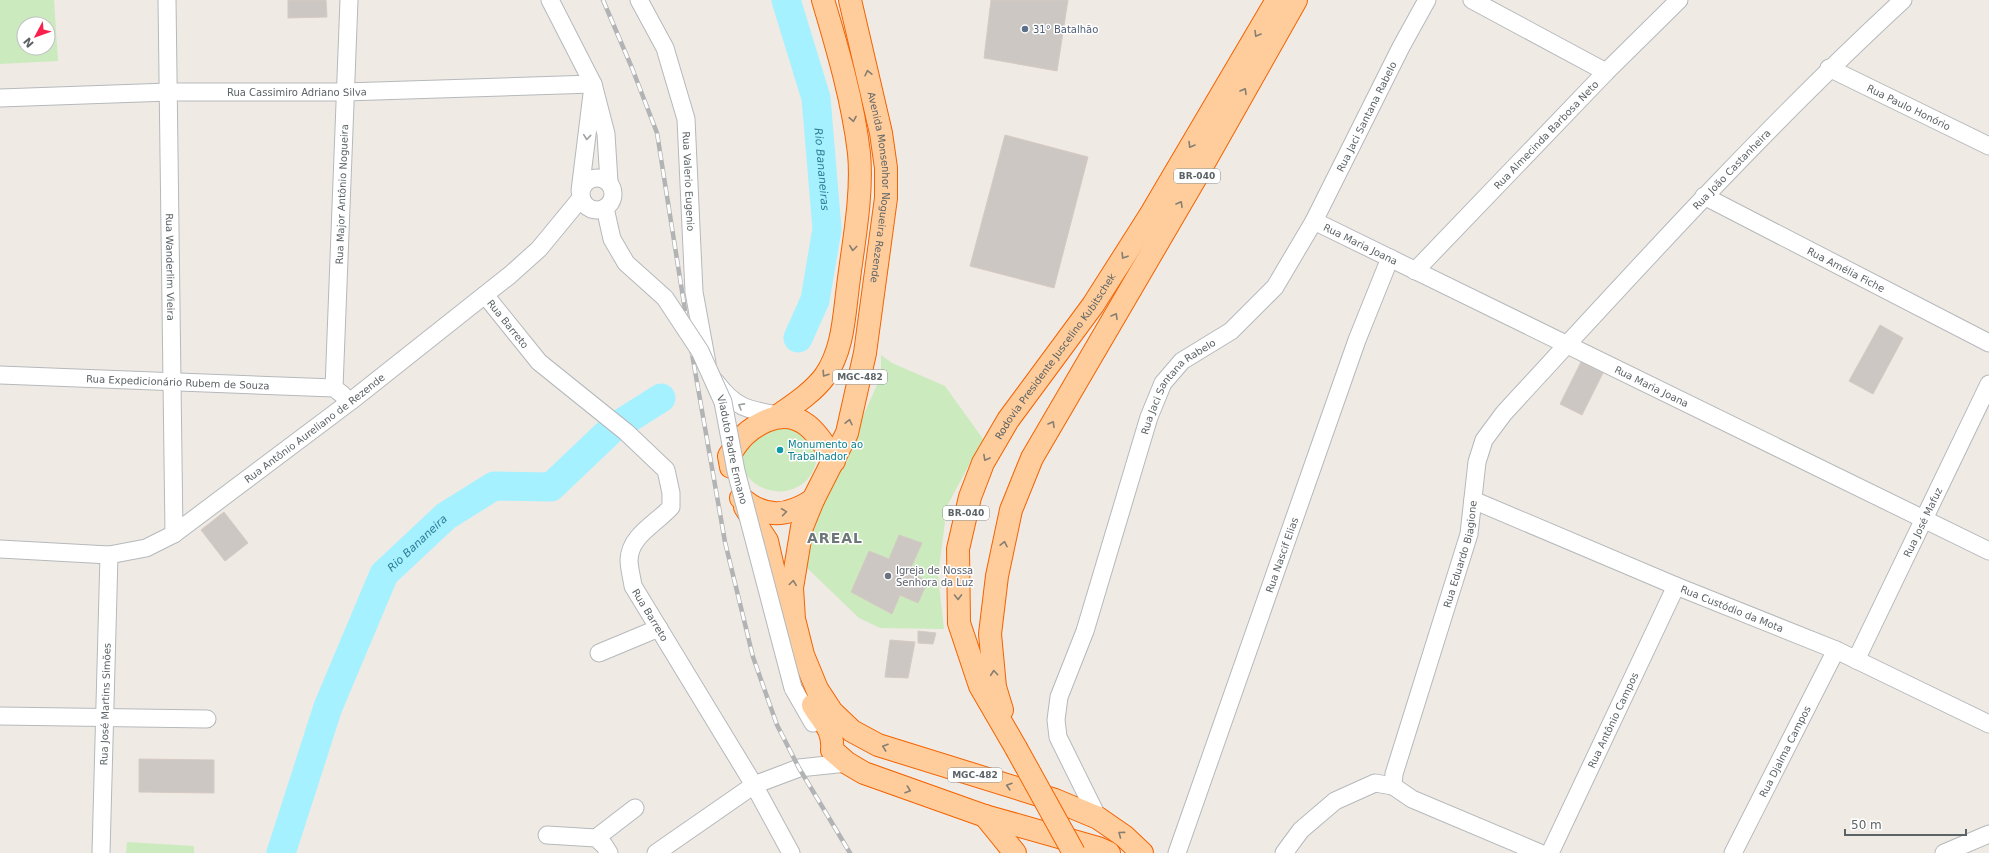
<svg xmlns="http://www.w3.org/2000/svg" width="1989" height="853" font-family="'DejaVu Sans',sans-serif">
  <rect width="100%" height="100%" fill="#f0eae4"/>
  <!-- green -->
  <g fill="#cbeabe" fill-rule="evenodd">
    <path d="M0 0H54L58 61 0 64ZM24 24H48V48H24Z"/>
    <path d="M881 355 892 363 945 386 983 439 947 506 938 576 944 629 880 628 859 618 805 566 808 539 881 376Z"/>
    <path d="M781 415 817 448C816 455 817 462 814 469 801 499 759 498 744 471 740 463 740 453 741 444Z"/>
    <path d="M127 842 194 846V853H126Z"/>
  </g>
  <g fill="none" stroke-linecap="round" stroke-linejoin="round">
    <!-- river -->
    <g stroke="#a5f1ff" stroke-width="29">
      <path id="s1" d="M786 0 816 98 827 229 815 300 798 338"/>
      <path id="s2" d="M281 853 328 707 384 574 446 516 494 486 551 487 612 429 661 398"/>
    </g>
  </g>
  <!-- building -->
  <g fill="#cdc7c3" stroke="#d5cac2">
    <path d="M288 0H326L327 17 288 18Z"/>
    <path d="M991 0H1068L1057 71 984 58Z"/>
    <path d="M1005 135 1088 157 1054 288 970 266Z"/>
    <path d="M1880 325 1903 338 1873 394 1849 381Z"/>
    <path d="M1581 362 1603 373 1582 415 1560 404Z"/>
    <path d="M224 512 248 543 225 561 201 530Z"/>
    <path d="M899 535 922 543 909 572 928 581 918 603 900 595 892 614 851 592 869 551 889 559Z"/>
    <path d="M918 631 936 633 933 644 918 643Z"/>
    <path d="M890 640 915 642 908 678 885 677Z"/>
    <path d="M139 759 214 760V793L139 792Z"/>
  </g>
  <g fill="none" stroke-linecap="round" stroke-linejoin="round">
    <defs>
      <g id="minor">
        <path id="s3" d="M167 0 174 534"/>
        <path d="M550 0 593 84 606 134 609 182"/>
        <path id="s4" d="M639 0 665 48 686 119 694 292 707 363"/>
        <path d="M1472 0 1606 72"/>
        <path id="s5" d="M1829 68 1989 146"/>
        <path id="s6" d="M0 98 169 92H345L593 84"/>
        <circle cx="597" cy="194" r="16"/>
        <path d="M580 191 592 94"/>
        <path id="s7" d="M1704 196 1989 343"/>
        <path d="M605 208 612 239 626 263 665 298"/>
        <path id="s8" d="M1314 221 1989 551"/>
        <path id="s9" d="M1415 271 1606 72 1679 0"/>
        <path id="s10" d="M485 295 539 362 626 432 666 470 671 493V507C656 524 630 535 629 560 629 568 632 578 633 586L754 785 791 853"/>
        <path id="s11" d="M0 375 334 388 343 395"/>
        <path d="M716 382C735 408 748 410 779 415"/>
        <path id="s12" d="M334 388 349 0"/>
        <path id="s13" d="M1473 500 1676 586 1836 650 1989 724"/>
        <path id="s14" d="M0 549 109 555 146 548 174 534 351 401 510 275 539 249 581 198"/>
        <path d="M599 653 659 628"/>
        <path id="s15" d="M1856 660 1989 384"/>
        <path d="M793 688 813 723"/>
        <path d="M0 716 207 719"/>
        <path id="s16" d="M1393 786 1394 774 1469 534 1477 462 1484 440 1504 413C1634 272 1762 130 1903 0"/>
        <path id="s17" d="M1098 818 1058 737 1056 720 1059 697 1085 631 1149 417 1163 383 1182 361 1231 331 1275 287 1314 221 1401 47 1427 0"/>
        <path d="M547 835 596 838 604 845 609 853"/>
        <path d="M596 838 635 808"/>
        <path id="s18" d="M101 853 109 555"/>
        <path d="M656 853 754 785 799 768 847 763"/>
        <path id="s19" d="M1177 853 1357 340 1390 258"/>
        <path d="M1284 853 1301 830 1335 801 1375 783 1393 786 1412 799 1540 853"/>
        <path id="s20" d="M1550 853 1676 586"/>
        <path id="s21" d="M1733 853 1836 650"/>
        <path d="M1944 853 1989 834"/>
      </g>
      <g id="trunk">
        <path id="s22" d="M850 0 881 133 886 168V198L865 353 847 433 813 500 802 527 792 588 794 619 803 655 817 689 832 712 852 731 878 745 1055 800 1098 818 1124 836 1142 853"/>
        <path d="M779 415C795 404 813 392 825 376 843 350 844 317 848 286 853 245 863 195 859 153 853 102 838 50 823 0"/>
        <path d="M731 467 729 456C739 439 748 429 766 421 800 406 819 434 834 461"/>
        <path d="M741 498C765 519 787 517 813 500"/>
        <path d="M745 507 767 541 784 616"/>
        <path d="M813 705C822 721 834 729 832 750L847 763 864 773 985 816 1098 848 1109 853"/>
        <path d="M1002 710 995 687 990 634 997 576 1011 510 1032 458 1195 179 1296 0"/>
        <path id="s23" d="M1016 748 980 686 959 623 958 549 970 497 983 463 1008 420 1093 305 1149 217 1277 0"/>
        <path d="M985 816 1015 853"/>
      </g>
    </defs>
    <!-- minor casing -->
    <use href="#minor" stroke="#b5b9bc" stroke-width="19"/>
    <!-- trunk casing -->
    <use href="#trunk" stroke="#f46200" stroke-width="24"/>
    <!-- minor -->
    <use href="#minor" stroke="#fff" stroke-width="17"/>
    <!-- trunk -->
    <use href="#trunk" stroke="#ffcd9b" stroke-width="22"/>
    <defs>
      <path id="rail" d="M603 0 632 68 657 133 691 348 725 542 753 657 777 725 799 768 850 853"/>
    </defs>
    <!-- rail casing -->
    <use href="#rail" stroke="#b2b3b4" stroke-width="4.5"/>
    <!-- rail -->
    <use href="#rail" stroke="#fff" stroke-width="3" stroke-dasharray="9" stroke-linecap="butt"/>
    <defs>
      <g id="minor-bridge">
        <path id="s24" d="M665 298 700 351 723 402 736 471 793 688"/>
      </g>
      <path id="trunk-bridge" d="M1016 748 1074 853"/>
    </defs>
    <!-- minor-bridge casing -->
    <use href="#minor-bridge" stroke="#b5b9bc" stroke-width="19" stroke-linecap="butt"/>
    <!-- trunk-bridge casing -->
    <use href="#trunk-bridge" stroke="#f46200" stroke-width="24" stroke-linecap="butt"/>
    <!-- minor-bridge -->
    <use href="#minor-bridge" stroke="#fff" stroke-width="17"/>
    <!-- trunk-bridge -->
    <use href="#trunk-bridge" stroke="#ffcd9b" stroke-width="22"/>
  </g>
  <!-- one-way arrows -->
  <defs><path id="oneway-chevron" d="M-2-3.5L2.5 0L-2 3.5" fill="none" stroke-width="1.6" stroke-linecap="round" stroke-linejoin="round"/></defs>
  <g stroke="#857e73">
    <use href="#oneway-chevron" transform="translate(1257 34) rotate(121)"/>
    <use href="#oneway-chevron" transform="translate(868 73) rotate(-103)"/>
    <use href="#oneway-chevron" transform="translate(1244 91) rotate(-60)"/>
    <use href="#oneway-chevron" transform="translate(853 119) rotate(80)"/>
    <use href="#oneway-chevron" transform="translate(1191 145) rotate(121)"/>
    <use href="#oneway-chevron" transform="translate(1180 204) rotate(-60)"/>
    <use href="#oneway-chevron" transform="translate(853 248) rotate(97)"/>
    <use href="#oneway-chevron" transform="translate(1124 256) rotate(122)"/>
    <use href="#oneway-chevron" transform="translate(1115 316) rotate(-60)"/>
    <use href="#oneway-chevron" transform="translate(825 374) rotate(123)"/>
    <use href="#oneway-chevron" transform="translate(849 422) rotate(-77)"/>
    <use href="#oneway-chevron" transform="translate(1052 424) rotate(-60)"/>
    <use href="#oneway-chevron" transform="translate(986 458) rotate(119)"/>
    <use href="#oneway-chevron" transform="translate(784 512) rotate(-8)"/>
    <use href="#oneway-chevron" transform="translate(1004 544) rotate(-78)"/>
    <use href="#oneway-chevron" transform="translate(793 583) rotate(-82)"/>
    <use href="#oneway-chevron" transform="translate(958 597) rotate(89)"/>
    <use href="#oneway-chevron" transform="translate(994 673) rotate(-95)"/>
    <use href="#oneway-chevron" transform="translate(885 747) rotate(-161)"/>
    <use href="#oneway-chevron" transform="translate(1009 786) rotate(-163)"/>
    <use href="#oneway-chevron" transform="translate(908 790) rotate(19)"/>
    <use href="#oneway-chevron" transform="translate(1121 834) rotate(-143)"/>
  </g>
  <g stroke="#9da1a3">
    <use href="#oneway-chevron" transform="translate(587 137) rotate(96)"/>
    <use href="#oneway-chevron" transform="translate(741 406) rotate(-151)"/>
  </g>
  <!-- markers -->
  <circle fill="#5c6f8a" stroke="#fff" stroke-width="1.5" cx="1025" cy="29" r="4"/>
  <circle fill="#0f9aa8" stroke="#fff" stroke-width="1.5" cx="780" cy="450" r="4"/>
  <circle fill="#6b7280" stroke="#fff" stroke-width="1.5" cx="888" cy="576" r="4"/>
  <g text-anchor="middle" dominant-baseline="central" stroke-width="3" stroke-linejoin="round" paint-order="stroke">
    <!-- shield labels -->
    <g fill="#fff" stroke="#8d9294" stroke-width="1">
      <rect x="1174" y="169" width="46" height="14" rx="3"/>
      <rect x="833" y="370" width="54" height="14" rx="3"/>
      <rect x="943" y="506" width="46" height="14" rx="3"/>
      <rect x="948" y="768" width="54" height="14" rx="3"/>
    </g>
    <g font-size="9" font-weight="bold" fill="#5c6366">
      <text x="1197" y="176">BR-040</text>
      <text x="860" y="377">MGC-482</text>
      <text x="966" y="513">BR-040</text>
      <text x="975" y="775">MGC-482</text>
    </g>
    <!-- service labels -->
    <g font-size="10" fill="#4e5e75" stroke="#fff" text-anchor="start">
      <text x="1033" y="29">31° Batalhão</text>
    </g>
    <!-- street labels -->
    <g font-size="10" fill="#5c6366" stroke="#fff">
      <text stroke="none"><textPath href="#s6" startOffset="297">Rua Cassimiro Adriano Silva</textPath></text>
      <text stroke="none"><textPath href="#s5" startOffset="89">Rua Paulo Honório</textPath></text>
      <text stroke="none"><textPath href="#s17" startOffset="804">Rua Jaci Santana Rabelo</textPath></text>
      <text stroke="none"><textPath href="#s9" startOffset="189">Rua Almecinda Barbosa Neto</textPath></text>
      <text stroke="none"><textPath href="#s16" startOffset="726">Rua João Castanheira</textPath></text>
      <text stroke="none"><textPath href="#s4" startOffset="191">Rua Valerio Eugenio</textPath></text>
      <text stroke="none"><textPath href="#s22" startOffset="191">Avenida Monsenhor Nogueira Rezende</textPath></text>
      <text stroke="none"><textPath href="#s12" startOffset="194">Rua Major Antônio Nogueira</textPath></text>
      <text stroke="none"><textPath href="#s8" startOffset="52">Rua Maria Joana</textPath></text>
      <text stroke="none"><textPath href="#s3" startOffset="267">Rua Wanderlim Vieira</textPath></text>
      <text stroke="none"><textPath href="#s7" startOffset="160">Rua Amélia Fiche</textPath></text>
      <text stroke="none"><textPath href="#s10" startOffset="37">Rua Barreto</textPath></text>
      <text stroke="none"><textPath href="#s23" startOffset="431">Rodovia Presidente Juscelino Kubitschek</textPath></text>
      <text stroke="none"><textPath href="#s11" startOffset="178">Rua Expedicionário Rubem de Souza</textPath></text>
      <text stroke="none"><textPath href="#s8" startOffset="376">Rua Maria Joana</textPath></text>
      <text stroke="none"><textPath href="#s17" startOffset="468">Rua Jaci Santana Rabelo</textPath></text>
      <text stroke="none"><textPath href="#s14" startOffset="354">Rua Antônio Aureliano de Rezende</textPath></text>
      <text stroke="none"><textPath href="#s24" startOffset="168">Viaduto Padre Ermano</textPath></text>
      <text stroke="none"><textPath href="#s15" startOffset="153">Rua José Mafuz</textPath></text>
      <text stroke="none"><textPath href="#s16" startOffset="242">Rua Eduardo Biagione</textPath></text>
      <text stroke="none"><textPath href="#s19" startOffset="316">Rua Nascif Elias</textPath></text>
      <text stroke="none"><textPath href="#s13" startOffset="281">Rua Custódio da Mota</textPath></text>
      <text stroke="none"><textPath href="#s10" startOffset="420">Rua Barreto</textPath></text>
      <text stroke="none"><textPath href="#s18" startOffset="149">Rua José Martins Simões</textPath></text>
      <text stroke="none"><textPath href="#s20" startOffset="147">Rua Antônio Campos</textPath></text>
      <text stroke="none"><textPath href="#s21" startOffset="114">Rua Djalma Campos</textPath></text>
    </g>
    <!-- culture labels -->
    <g font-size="10" fill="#0d838f" stroke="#fff" text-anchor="start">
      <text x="788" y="444">Monumento ao<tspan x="788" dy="12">Trabalhador</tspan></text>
    </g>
    <!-- worship labels -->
    <g font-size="10" fill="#5b616d" stroke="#fff" text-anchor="start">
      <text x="896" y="570">Igreja de Nossa<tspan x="896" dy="12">Senhora da Luz</tspan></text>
    </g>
    <!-- water labels -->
    <g font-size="11" font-style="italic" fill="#2e7e96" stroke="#fff">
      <text stroke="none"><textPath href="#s1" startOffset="174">Rio Bananeiras</textPath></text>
      <text stroke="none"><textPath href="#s2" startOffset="343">Rio Bananeira</textPath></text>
    </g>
    <!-- district labels -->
    <g font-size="14" font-weight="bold" letter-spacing="1" fill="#6d7678" stroke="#fff">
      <text x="835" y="538">AREAL</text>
    </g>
  </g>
  <!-- north arrow -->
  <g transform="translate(36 36) rotate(229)"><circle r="19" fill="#ffffff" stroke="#bec1c2"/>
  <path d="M0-3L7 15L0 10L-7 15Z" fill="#fa204d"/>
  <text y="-6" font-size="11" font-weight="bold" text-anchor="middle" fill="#5c6366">N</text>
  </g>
  <!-- scale -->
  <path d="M1845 829v6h121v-6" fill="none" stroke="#5c6366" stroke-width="2"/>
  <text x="1851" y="829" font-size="12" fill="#5c6366" stroke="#ffffff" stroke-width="3" paint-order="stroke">50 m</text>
</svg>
